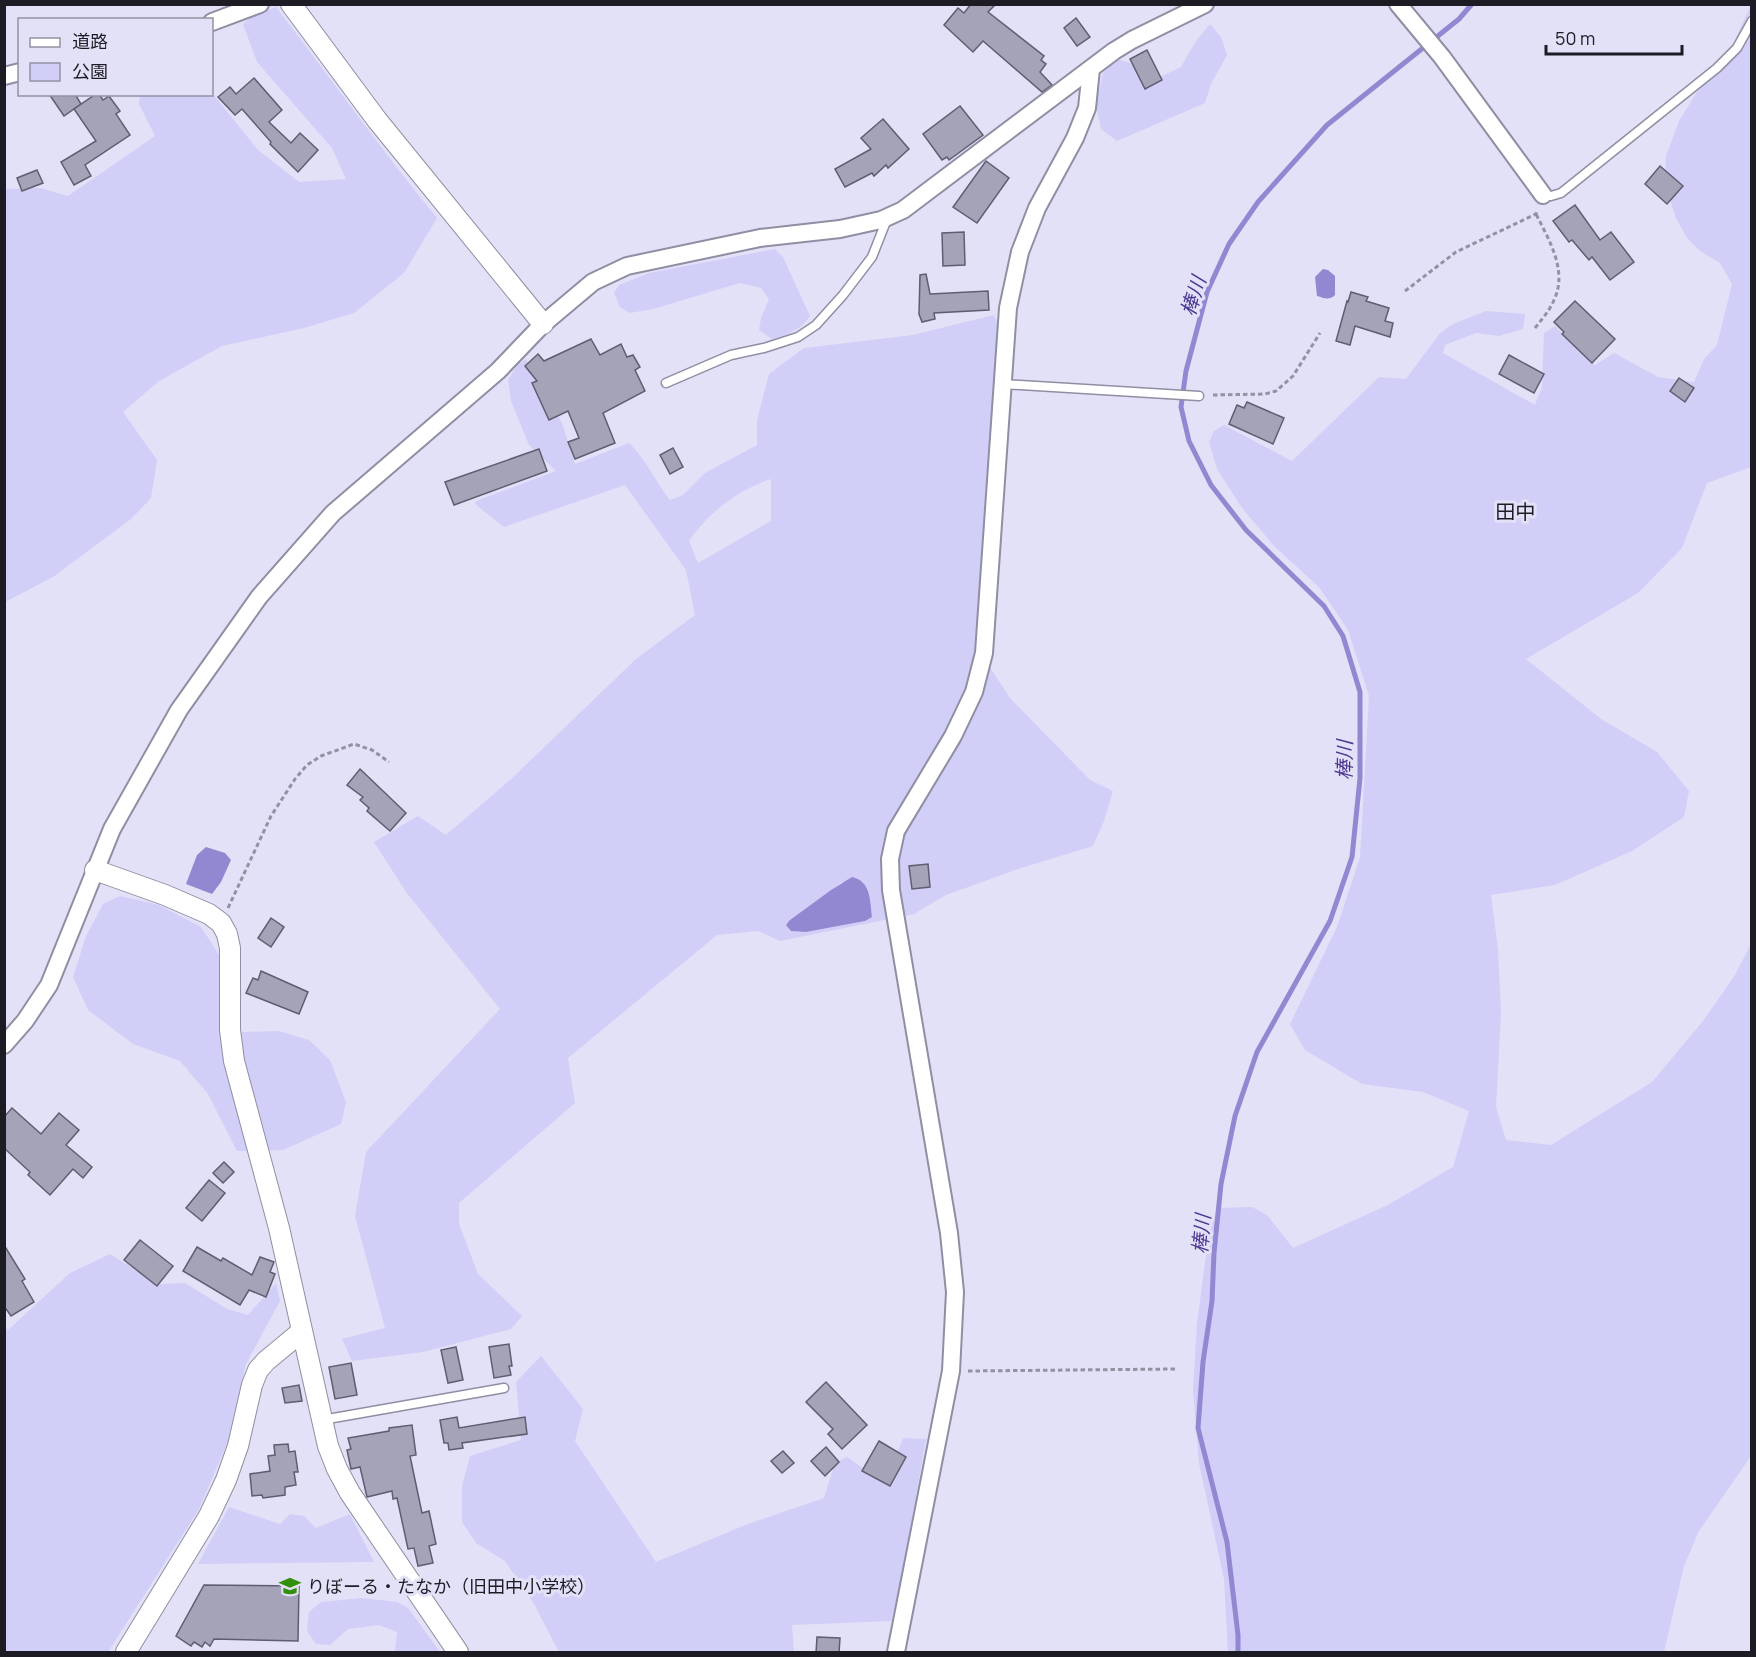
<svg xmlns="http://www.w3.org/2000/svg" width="1756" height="1657" font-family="Manrope,'Noto Sans JP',sans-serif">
  <rect width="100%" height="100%" fill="#e3e1f8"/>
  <!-- green -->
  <g fill="#d1cef7" fill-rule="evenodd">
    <path d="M1751 5V467L1707 483 1682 548 1638 593 1526 659 1601 719 1657 752 1689 791 1684 817 1632 851 1555 885 1491 895 1498 949 1501 1012 1496 1107 1506 1140 1551 1145 1652 1082 1703 1021 1735 975 1751 944V1456L1699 1531 1684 1566 1664 1652H1228L1224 1579 1199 1463 1193 1388 1197 1324 1208 1239 1217 1208 1252 1207 1267 1215 1293 1248 1388 1205 1453 1167 1469 1111 1423 1092 1362 1084 1305 1050 1290 1024 1337 927 1360 857 1369 696 1348 630 1319 587 1275 547 1242 508 1217 469 1209 442 1214 431 1224 425 1292 461 1379 377 1406 379 1440 333 1453 324 1486 311 1525 314 1523 329 1499 336 1476 333 1445 345 1443 353 1535 405 1542 387 1544 333 1555 326 1595 365 1614 353 1658 377 1694 382 1704 359 1717 345 1732 284 1720 263 1700 251 1687 238 1676 218 1665 185 1666 156 1679 121 1695 95 1733 44Z"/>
    <path d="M276 7C330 77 381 150 437 218L404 273 354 313 304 328 222 346 159 381 123 412 157 460 151 498 131 519 53 577 5 602 4 189 40 188 68 196 155 136 139 104 140 94 212 93 258 150 299 182 346 179 332 148 257 62 243 24 253 16Z"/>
    <path d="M1210 24 1221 37 1227 55 1211 84 1205 103 1117 141 1101 129 1096 105 1103 73 1117 59 1130 63 1146 84 1181 67 1196 41Z"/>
    <path d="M775 249 783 257 810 316C801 330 787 335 772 339L759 330 761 318 769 299 761 288 740 283 653 309 630 313 620 307 614 293 619 285 649 273Z"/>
    <path d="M994 315 999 329 978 649 1010 698 1090 780 1113 791 1104 821 1093 846 1018 869 946 895 914 914 780 941 758 931 717 935 568 1058 575 1103 459 1203V1224L478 1274 522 1316 511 1329 423 1352 352 1361 342 1339 385 1328 355 1216 366 1152 500 1009 406 892 374 842 418 816 446 835 509 781 636 659 695 615 686 570 625 485 504 527 475 504 476 501 556 471 529 445 511 401 508 380 518 364 526 359 562 423 575 464 629 443C646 459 655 481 670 500L683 495 705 473 757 445V420L769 374 804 348 913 335ZM771 479V521L698 563 689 541C708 513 739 489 771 479ZM842 882 865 921 806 932 791 931 790 920Z"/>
    <path d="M120 896 159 905 201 927 221 958V1002L242 1032 279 1031 309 1040 330 1060 346 1102 341 1124 283 1150 237 1151 208 1094 180 1061 133 1044 88 1010 73 977 86 936 103 904Z"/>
    <path d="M110 1254 159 1284 185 1283 227 1309 248 1315 276 1283 280 1301 246 1364 228 1441 199 1509 108 1652H5L4 1325 8 1330 70 1273Z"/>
    <path d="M541 1356 583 1409 575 1441 656 1562 748 1524 824 1498 835 1463 847 1457 885 1484 903 1438 926 1439 901 1582 891 1621 792 1625 794 1652H559L534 1604 505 1561 476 1543 462 1522V1486L470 1456 521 1440 516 1382Z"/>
    <path d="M229 1507 280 1524 290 1514 304 1516 316 1528 350 1514 374 1562 198 1564Z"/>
    <path d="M362 1598 397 1602 408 1608 440 1652H395L397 1632 379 1625 348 1629 330 1645 316 1644 307 1631 309 1612 321 1602Z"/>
  </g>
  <!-- water -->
  <g fill="#9288d2">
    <path d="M1323 269 1328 270 1335 276V295C1329 301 1324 298 1317 296L1315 277Z"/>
    <path d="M206 847 225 853 231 860 221 882 212 894 186 884 197 855Z"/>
    <path d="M852 877C871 881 870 901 872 917L865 921 806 932 791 931 786 925 790 920 831 890Z"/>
  </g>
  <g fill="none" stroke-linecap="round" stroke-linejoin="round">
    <!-- stream -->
    <path stroke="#9288d2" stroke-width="5" d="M1238 1652V1635L1227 1542 1198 1428 1203 1362 1212 1301 1214 1253 1221 1184 1235 1116 1257 1052 1330 921 1352 857 1360 778V692L1343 636 1324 606 1246 530 1211 485 1189 441 1181 407 1186 371 1207 292 1229 244 1258 202 1327 125 1459 19 1472 4"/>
  </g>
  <!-- building -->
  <g fill="#a5a3b8" stroke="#5f5d70" stroke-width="1.5">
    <path d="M971 4H996L988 12 1044 56 1041 60 1046 64 1040 72 1052 85 1042 92 983 41 973 52 944 25 958 8 964 13Z"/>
    <path d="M1076 18 1090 37 1077 46 1064 28Z"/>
    <path d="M1147 50 1162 80 1145 89 1130 59Z"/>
    <path d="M254 78 282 110 269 122 291 143 300 133 318 150 298 172 270 144 271 142 242 109 235 115 218 97 230 87 236 94Z"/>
    <path d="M49 94H75L81 104 64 116Z"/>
    <path d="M96 94H99L103 100 109 96 120 111 116 114 130 135 85 165 91 176 74 185 61 162 96 141 74 109Z"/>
    <path d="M960 106 983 135 949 160 947 157 942 160 923 134Z"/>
    <path d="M883 119 909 149 888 168 886 165 874 176 872 173 845 187 835 169 871 149 861 138Z"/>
    <path d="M986 161 1009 178 977 223 953 207Z"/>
    <path d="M1660 166 1683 186 1667 204 1645 184Z"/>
    <path d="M37 170 43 183 22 191 17 178Z"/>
    <path d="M1575 205 1600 240 1611 232 1634 262 1610 280 1592 257 1589 260 1572 240 1569 242 1553 221Z"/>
    <path d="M964 232 965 265 943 266 942 233Z"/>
    <path d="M926 274 930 294 988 291 989 310 934 313 935 319 922 322 919 314 920 275Z"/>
    <path d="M1351 292 1368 297 1366 301 1389 308 1385 321 1393 323 1390 337 1355 326 1350 345 1336 341 1347 301 1348 302Z"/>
    <path d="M1575 301 1615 339 1592 363 1562 334 1564 332 1554 322Z"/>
    <path d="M591 339 600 355 621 344 627 357 633 355 640 367 635 370 645 391 603 413 615 443 575 459 568 442 579 438 568 411 549 420 532 383 537 381 525 366 538 354 544 361Z"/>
    <path d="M1509 355 1544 374 1534 393 1499 374Z"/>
    <path d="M1679 378 1694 388 1685 402 1670 391Z"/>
    <path d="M1247 402 1284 418 1273 444 1229 424 1237 405 1244 408Z"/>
    <path d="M673 448 683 467 670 474 660 455Z"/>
    <path d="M539 449 547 471 454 505 445 482Z"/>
    <path d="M360 769 406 813 390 831 367 811 369 808 360 800 363 797 347 785Z"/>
    <path d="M928 864 930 887 912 889 909 866Z"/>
    <path d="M271 918 284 927 271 947 258 938Z"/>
    <path d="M261 971 308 992 299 1014 246 993 253 978 258 980Z"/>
    <path d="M12 1108 41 1134 59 1113 79 1130 66 1145 92 1167 83 1178 73 1169 50 1195 28 1175 30 1172 4 1148V1117Z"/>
    <path d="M224 1162 234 1172 223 1183 213 1173Z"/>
    <path d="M209 1180 225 1193 202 1221 186 1208Z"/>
    <path d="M140 1240 173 1266 157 1286 124 1260Z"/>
    <path d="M4 1245 25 1279 22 1281 34 1302 11 1316 4 1306Z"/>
    <path d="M197 1247 221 1261 223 1258 252 1275 260 1257 274 1262 270 1272 275 1274 266 1297 249 1290 240 1305 183 1271Z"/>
    <path d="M509 1344 512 1366H509L511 1375 494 1378 489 1347Z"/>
    <path d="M456 1347 463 1380 448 1383 441 1350Z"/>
    <path d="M351 1363 357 1395 335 1399 329 1367Z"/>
    <path d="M826 1382 867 1425 842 1449 828 1434 833 1429 806 1402Z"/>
    <path d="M299 1385 302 1401 285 1403 282 1388Z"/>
    <path d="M457 1417 459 1428 525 1417 527 1434 462 1443 463 1448 449 1450 448 1443H444L440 1420Z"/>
    <path d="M412 1425 416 1455 410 1456 422 1513 429 1511 436 1544 429 1546 433 1563 418 1566 414 1548 408 1549 397 1498 393 1499 392 1491 367 1497 360 1467 351 1469 347 1450 351 1449 348 1438 389 1431V1428Z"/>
    <path d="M879 1441 906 1457 890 1486 862 1471Z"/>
    <path d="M288 1444 289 1452 295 1451 298 1472H294L296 1485 285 1487V1495L263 1498 262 1495 252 1496 250 1474 270 1471 268 1456 275 1455 274 1445Z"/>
    <path d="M826 1447 839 1462 825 1476 811 1461Z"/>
    <path d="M783 1451 794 1463 782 1473 771 1461Z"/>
    <path d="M204 1585 299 1586 298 1641 214 1639 210 1646 205 1642 202 1647 194 1642 191 1646 176 1636Z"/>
    <path d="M817 1637 840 1638 839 1653H816Z"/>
  </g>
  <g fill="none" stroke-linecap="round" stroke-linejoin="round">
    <defs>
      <g id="service">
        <path d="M1543 195 1551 196 1561 193 1717 68 1737 48 1752 21"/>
        <path d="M666 383 731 355 764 348 798 337 816 325 843 295 872 257 887 219"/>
        <path d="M1002 384 1199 396"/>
        <path d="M322 1420 504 1388"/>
      </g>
      <g id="minor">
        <path d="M1398 4 1442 57 1543 195"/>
        <path d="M212 22 260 4"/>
        <path d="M4 76 20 72"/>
        <path d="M4 1045 25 1021 49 985 112 829 179 710 259 597 333 513 498 371 543 324 593 282 627 266 760 238 840 229 881 220 903 210 1114 51 1132 40 1205 4"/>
        <path d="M896 1652 951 1371 955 1292 949 1233 891 890 890 859 896 831 953 736 974 692 984 653 1008 308 1020 252 1037 208 1075 138 1087 108 1091 69"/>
      </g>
      <g id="tertiary">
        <path d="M291 4 377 120 543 324"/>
        <path d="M95 870 165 895 209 914 221 923 227 934 230 948V1030L234 1061 279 1228 328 1446 337 1469 350 1493 458 1652"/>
        <path d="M126 1652 209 1516 226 1480 238 1446 252 1385 258 1370 266 1361 301 1332"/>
      </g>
    </defs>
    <!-- service casing -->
    <use href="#service" stroke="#908ea3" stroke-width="11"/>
    <!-- minor casing -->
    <use href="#minor" stroke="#908ea3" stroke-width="20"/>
    <!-- tertiary casing -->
    <use href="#tertiary" stroke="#908ea3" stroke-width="22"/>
    <!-- path -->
    <g stroke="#9391a2" stroke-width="3" stroke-dasharray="4.5 3" stroke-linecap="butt">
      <path d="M1405 291 1456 252 1536 214 1538 210"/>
      <path d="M1535 328C1542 319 1550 310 1554 300 1568 271 1549 240 1536 214"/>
      <path d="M1213 395 1265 394 1276 391 1293 376 1320 333"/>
      <path d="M228 908 271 816 295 779 307 765 321 756 354 744 372 750 389 762"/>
      <path d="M968 1371 1175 1369"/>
    </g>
    <!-- service -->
    <use href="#service" stroke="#fff" stroke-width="8"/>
    <!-- minor -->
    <use href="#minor" stroke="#fff" stroke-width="16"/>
    <!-- tertiary -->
    <use href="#tertiary" stroke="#fff" stroke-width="20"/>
  </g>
  <!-- icons -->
  <defs>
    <symbol id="school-bare" viewBox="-9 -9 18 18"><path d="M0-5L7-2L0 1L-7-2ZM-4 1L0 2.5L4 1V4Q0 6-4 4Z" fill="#319007" stroke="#e3e1f8" stroke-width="2.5" paint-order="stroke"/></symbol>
  </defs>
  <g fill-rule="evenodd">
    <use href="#school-bare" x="275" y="1571" width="30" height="30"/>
  </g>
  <g text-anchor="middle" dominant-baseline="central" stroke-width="6" stroke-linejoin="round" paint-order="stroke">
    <!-- poi labels -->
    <g font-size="18" fill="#1d1c24" stroke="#e3e1f8" text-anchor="start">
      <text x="307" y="1586">りぼーる・たなか（旧田中小学校）</text>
    </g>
    <!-- water labels -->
    <g font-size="20" font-style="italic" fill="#4c3890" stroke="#e3e1f8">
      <text transform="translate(1193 296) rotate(-73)">棒川</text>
      <text transform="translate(1344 760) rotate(-89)">棒川</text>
      <text transform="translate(1201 1234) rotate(-85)">棒川</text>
    </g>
    <!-- neighbourhood labels -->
    <g font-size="20" fill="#1d1c24" stroke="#e3e1f8">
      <text x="1515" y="511">田中</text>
    </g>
  </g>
  <!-- border -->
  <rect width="1756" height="1657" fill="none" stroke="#1d1c24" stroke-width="12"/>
  <!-- legend -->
  <rect x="18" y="18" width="195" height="78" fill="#e3e1f8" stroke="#9492a3" stroke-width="1.5"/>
  <rect x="30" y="38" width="30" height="9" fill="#ffffff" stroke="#9492a3" stroke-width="1.5"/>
  <text x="72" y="48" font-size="18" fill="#1d1c24">道路</text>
  <rect x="30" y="63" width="30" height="18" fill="#d1cef7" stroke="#9492a3" stroke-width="1.5"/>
  <text x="72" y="78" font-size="18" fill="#1d1c24">公園</text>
  <!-- scale -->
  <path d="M1546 45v9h136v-9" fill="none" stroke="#1d1c24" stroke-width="3"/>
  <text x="1555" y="45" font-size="18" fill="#1d1c24" stroke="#e3e1f8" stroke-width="4.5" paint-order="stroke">50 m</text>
</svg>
